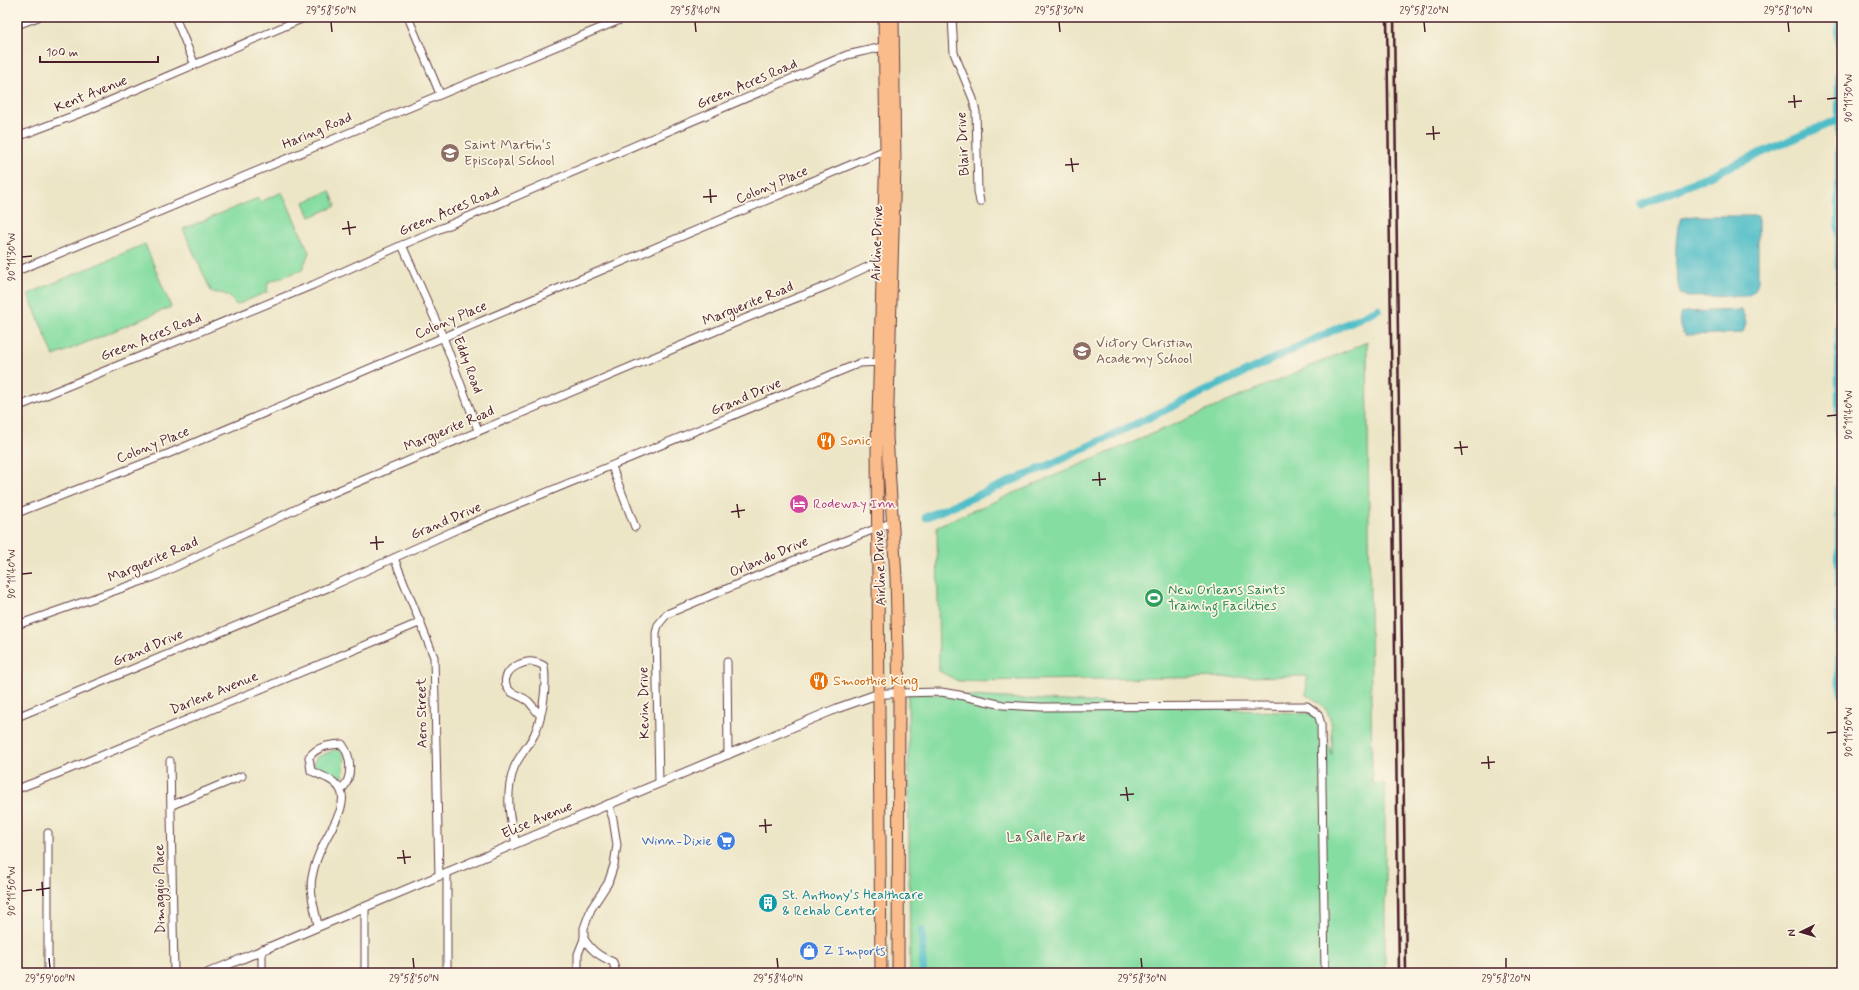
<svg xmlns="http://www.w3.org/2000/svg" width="1859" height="990" font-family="Mynerve,sans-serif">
  <rect width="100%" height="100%" fill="#fcf5e5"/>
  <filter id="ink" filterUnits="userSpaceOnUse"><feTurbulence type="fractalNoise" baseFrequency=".025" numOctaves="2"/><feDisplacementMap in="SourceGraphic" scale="8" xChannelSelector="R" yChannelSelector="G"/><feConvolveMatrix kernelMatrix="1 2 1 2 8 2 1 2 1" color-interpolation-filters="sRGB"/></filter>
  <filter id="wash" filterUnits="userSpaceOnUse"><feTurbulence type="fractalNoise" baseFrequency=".012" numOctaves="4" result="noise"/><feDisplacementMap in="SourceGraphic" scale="16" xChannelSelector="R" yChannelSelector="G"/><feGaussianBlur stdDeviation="0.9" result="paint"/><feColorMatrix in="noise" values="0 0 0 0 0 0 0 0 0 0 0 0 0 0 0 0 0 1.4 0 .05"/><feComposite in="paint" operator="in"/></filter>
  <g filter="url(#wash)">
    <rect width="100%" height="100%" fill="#ece5c6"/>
    <!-- green -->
    <g fill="#85dda2" stroke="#687e66">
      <path d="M330 191 336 206 310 217 304 202Z"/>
      <path d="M282 192 309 252 302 270 268 282 267 292 236 305C229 295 225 292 212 293L183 229 258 198 260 202Z"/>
      <path d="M145 244 171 307 54 356 28 294Z"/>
      <path d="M1367 342 1372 783 1385 784V973H910L908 693 1318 714 1332 755C1332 727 1336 708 1306 695L1307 676 958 681 939 671 937 526Z"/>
      <path d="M337 749 342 751 345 758 343 778 341 780 315 768 313 763 317 757Z"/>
    </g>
    <!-- water -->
    <g fill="#4fbdc8" stroke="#4c6e7a">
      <path d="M1694 216H1758V281C1756 290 1754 293 1746 296L1687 297 1681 294C1674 278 1674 234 1681 218Z"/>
      <path d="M1742 310 1746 322 1743 333 1686 335C1679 330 1678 321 1681 313L1685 312Z"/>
    </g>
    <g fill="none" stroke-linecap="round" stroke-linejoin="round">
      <!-- canal -->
      <g stroke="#4fbdc8" stroke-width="8">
        <path d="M1839 17V680L1842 693"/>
        <path d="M1642 205 1839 119"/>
        <path d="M926 517 1047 466 1378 309"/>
        <path d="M922 930 923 973"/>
      </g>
    </g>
  </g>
  <g filter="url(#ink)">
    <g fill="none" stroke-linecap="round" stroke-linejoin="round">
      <defs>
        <g id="minor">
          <path d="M175 17 195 65"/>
          <path d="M408 17 440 94"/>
          <path d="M952 17 954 53 973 99 976 112 978 191 980 202"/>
          <path d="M17 25 38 17"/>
          <path d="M17 137 86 111 306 17"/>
          <path d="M402 245 443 337 478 430"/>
          <path d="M17 271 627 17"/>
          <path d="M17 407 313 285 402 245 847 55 887 46"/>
          <path d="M612 467 635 527"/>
          <path d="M17 513 170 453 888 149"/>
          <path d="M394 558 434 657 439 876"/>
          <path d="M17 625 154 577 311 502 744 319 829 285 886 258"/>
          <path d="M727 662 728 755"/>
          <path d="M899 693 941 692 959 695 1003 705 1041 707 1307 706 1318 714 1321 724 1325 973"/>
          <path d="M17 717 332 586 460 528 860 363 883 362"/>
          <path d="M170 761 174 973"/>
          <path d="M659 783 656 633 658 625 667 614 795 560 893 522"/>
          <path d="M17 789 67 770 421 622"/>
          <path d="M172 805 242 776"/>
          <path d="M48 833V973"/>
          <path d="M516 843C509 818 505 794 514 768 519 755 530 745 535 733 543 714 547 687 544 666 535 661 528 660 518 665 507 670 500 682 511 692 516 695 523 697 528 701 532 705 536 711 540 715"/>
          <path d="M447 872V973"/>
          <path d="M365 907V973"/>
          <path d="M318 925C315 910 309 892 312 877 314 866 318 855 323 845 329 831 348 806 341 791 336 780 322 776 311 771L309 757C318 746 328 745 342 744 352 757 353 779 341 790"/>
          <path d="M584 939C592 951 599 956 613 962L615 969 612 973"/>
          <path d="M262 949V973"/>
          <path d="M578 973V954L584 939V928L591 909 608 883 614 865 617 845 613 819 608 804"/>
        </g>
        <path id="tertiary" d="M208 973 838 708 878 694 899 693"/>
        <g id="trunk">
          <path d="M893 17 895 165 887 436 896 577 899 693 898 973"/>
          <path d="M881 973 877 448 886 149 884 17"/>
        </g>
      </defs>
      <!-- minor casing -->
      <use href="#minor" stroke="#623d42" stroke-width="9"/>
      <!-- tertiary casing -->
      <use href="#tertiary" stroke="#623d42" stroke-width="10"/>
      <!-- trunk casing -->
      <use href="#trunk" stroke="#623d42" stroke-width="13"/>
      <!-- minor -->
      <use href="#minor" stroke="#fff" stroke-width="7"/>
      <!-- tertiary -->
      <use href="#tertiary" stroke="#fff" stroke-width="8"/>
      <!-- trunk -->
      <use href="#trunk" stroke="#f9bc8a" stroke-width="11"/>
      <!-- rail -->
      <g stroke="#4a1f2b" stroke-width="2.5">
        <path d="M1387 17 1399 973"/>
        <path d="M1394 17 1406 973"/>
      </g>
    </g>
  </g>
  <!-- ticks -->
  <path fill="none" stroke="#4a1f2b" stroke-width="1.5" d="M331 22 332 32M695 22 696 32M1059 22 1060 32M1424 22 1425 32M1788 22 1789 32M1794 95 1795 108M1827 99 1837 98M1788 102 1802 101M1433 126 1434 140M1426 134 1440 133M1071 158 1073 172M1065 165 1079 164M710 189 711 203M703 197 717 196M348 221 350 235M342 229 356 227M22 257 32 256M1827 416 1837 415M1460 441 1462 455M1454 448 1468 447M1099 472 1100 486M1092 480 1106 479M737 504 739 518M731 512 745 510M376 536 377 550M370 543 384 542M22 574 32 573M1827 733 1837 732M1488 756 1489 769M1481 763 1495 762M1126 787 1128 801M1120 795 1134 794M765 819 766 833M759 826 772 825M403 850 405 864M397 858 411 857M42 882 43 896M36 890 50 888M22 891 32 890M49 958 50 968M413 958 414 968M777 958 778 968M1141 958 1142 968M1506 958V968"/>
  <!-- icons -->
  <defs>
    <symbol id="school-disc" viewBox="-11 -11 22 22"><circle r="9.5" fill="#8d6e63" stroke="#fcf5e5"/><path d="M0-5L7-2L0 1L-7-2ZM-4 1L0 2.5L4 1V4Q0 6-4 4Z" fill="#fff"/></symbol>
    <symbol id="restaurant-disc" viewBox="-11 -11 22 22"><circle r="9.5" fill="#e8710a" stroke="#fcf5e5"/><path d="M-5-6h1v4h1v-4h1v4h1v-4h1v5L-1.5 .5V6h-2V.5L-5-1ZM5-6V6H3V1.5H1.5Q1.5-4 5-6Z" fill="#fff"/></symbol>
    <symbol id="hotel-disc" viewBox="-11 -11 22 22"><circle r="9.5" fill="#d1479c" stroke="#fcf5e5"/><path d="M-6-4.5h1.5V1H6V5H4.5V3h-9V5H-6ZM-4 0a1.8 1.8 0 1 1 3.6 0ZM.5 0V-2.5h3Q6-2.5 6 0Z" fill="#fff"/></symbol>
    <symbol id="stadium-disc" viewBox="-11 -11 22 22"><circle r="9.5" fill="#2e9e5b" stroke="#fcf5e5"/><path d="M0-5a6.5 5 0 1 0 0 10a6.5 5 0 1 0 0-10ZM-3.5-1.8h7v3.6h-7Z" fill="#fff"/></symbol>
    <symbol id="supermarket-disc" viewBox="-11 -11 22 22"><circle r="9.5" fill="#3f7fe0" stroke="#fcf5e5"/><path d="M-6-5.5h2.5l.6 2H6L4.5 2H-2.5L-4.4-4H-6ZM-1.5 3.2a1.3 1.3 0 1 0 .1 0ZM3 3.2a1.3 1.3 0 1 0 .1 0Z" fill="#fff"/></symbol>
    <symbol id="building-disc" viewBox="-11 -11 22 22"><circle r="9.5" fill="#0f9aa8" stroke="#fcf5e5"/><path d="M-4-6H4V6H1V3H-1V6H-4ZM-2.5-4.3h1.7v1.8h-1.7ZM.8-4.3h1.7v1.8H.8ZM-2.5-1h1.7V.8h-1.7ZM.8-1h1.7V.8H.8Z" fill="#fff"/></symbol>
    <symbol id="shop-disc" viewBox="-11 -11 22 22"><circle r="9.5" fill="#3f7fe0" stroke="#fcf5e5"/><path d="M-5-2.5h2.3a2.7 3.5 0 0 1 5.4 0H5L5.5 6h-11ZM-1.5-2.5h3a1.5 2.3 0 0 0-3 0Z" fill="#fff"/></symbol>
  </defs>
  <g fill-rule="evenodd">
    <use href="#school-disc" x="439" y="142" width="22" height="22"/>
    <use href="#school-disc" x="1071" y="340" width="22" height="22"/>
    <use href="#restaurant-disc" x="815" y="430" width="22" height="22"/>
    <use href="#hotel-disc" x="788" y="493" width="22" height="22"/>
    <use href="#stadium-disc" x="1143" y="587" width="22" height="22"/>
    <use href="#restaurant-disc" x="808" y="670" width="22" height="22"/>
    <use href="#supermarket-disc" x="715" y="830" width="22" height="22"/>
    <use href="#building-disc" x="757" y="892" width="22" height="22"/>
    <use href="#shop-disc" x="798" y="940" width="22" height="22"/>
  </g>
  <g text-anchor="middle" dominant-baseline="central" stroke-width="3.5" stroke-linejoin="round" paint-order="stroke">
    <!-- street labels -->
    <g font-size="14" fill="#4a1f2b" stroke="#fcf5e5">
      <text transform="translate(747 84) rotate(-23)">Green Acres Road</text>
      <text transform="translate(91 94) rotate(-22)">Kent Avenue</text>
      <text transform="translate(317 131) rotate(-23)">Haring Road</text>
      <text transform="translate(963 144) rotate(-93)">Blair Drive</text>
      <text transform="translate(772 185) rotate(-23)">Colony Place</text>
      <text transform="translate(449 211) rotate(-23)">Green Acres Road</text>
      <text transform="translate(877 243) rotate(-88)">Airline Drive</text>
      <text transform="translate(748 304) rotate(-22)">Marguerite Road</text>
      <text transform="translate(451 320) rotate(-23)">Colony Place</text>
      <text transform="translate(151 337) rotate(-22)">Green Acres Road</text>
      <text transform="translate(468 365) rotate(69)">Eddy Road</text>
      <text transform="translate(746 397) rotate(-23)">Grand Drive</text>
      <text transform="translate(449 429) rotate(-23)">Marguerite Road</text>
      <text transform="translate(153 445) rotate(-22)">Colony Place</text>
      <text transform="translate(446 521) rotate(-23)">Grand Drive</text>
      <text transform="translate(769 557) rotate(-23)">Orlando Drive</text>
      <text transform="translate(153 560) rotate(-23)">Marguerite Road</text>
      <text transform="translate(880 568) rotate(-92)">Airline Drive</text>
      <text transform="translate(148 648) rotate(-23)">Grand Drive</text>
      <text transform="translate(214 693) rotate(-22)">Darlene Avenue</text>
      <text transform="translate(644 703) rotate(-91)">Kevin Drive</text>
      <text transform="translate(422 713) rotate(-91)">Aero Street</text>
      <text transform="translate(537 820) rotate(-23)">Elise Avenue</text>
      <text transform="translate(160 889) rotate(-91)">Dimaggio Place</text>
    </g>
    <!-- education labels -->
    <g font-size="14" fill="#785e54" stroke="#fcf5e5" text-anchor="start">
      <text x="464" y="145">Saint Martin's<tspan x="464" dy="16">Episcopal School</tspan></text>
      <text x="1096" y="343">Victory Christian<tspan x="1096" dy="16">Academy School</tspan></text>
    </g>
    <!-- food labels -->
    <g font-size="14" fill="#c56008" stroke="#fcf5e5" text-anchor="start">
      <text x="840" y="441">Sonic</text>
      <text x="833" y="681">Smoothie King</text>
    </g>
    <!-- hotel labels -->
    <g font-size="14" fill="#b23c85" stroke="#fcf5e5" text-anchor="start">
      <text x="813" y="504">Rodeway Inn</text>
    </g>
    <!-- leisure labels -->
    <g font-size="14" fill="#27864d" stroke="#fcf5e5" text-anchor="start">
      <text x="1168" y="590">New Orleans Saints<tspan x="1168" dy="16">Training Facilities</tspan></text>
    </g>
    <!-- park labels -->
    <g font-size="14" fill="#5c584f" stroke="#fcf5e5">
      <text x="1046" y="837">La Salle Park</text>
    </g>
    <!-- shop labels -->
    <g font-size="14" fill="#366cbe" stroke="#fcf5e5" text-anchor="end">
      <text x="712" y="841">Winn-Dixie</text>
      <text x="823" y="951" text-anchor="start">Z Imports</text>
    </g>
    <!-- culture labels -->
    <g font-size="14" fill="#0d838f" stroke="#fcf5e5" text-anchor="start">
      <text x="782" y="895">St. Anthony's Healthcare<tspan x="782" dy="16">&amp; Rehab Center</tspan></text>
    </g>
  </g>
  <!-- margin -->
  <rect width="1859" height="990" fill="none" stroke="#fcf5e5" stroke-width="44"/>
  <!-- north arrow -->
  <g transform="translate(1801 932) rotate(265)" stroke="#fcf5e5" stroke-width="3" paint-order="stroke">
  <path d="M0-3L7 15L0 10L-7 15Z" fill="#4a1f2b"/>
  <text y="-6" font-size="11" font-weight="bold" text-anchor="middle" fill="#4a1f2b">N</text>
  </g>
  <!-- scale -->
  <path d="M40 56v6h118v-6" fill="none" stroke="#4a1f2b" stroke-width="2"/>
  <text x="46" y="56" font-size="12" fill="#4a1f2b" stroke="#fcf5e5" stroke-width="3" paint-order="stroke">100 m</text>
  <rect x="22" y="22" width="1815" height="946" fill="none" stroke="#4a1f2b" stroke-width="1.5"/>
  <g font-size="10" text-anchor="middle" fill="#4a1f2b">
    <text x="331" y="14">29°58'50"N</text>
    <text x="695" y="14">29°58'40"N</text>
    <text x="1059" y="14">29°58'30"N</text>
    <text x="1424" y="14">29°58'20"N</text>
    <text x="1788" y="14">29°58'10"N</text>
    <text transform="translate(1848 98) rotate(-90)" y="4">90°11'30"W</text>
    <text transform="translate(11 257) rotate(-90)" y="4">90°11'30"W</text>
    <text transform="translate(1848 415) rotate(-90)" y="4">90°11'40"W</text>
    <text transform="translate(11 574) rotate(-90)" y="4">90°11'40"W</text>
    <text transform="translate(1848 732) rotate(-90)" y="4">90°11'50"W</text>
    <text transform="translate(11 891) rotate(-90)" y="4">90°11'50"W</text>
    <text x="50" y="982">29°59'00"N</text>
    <text x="414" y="982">29°58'50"N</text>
    <text x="778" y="982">29°58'40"N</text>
    <text x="1142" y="982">29°58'30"N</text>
    <text x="1506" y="982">29°58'20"N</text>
  </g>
</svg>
